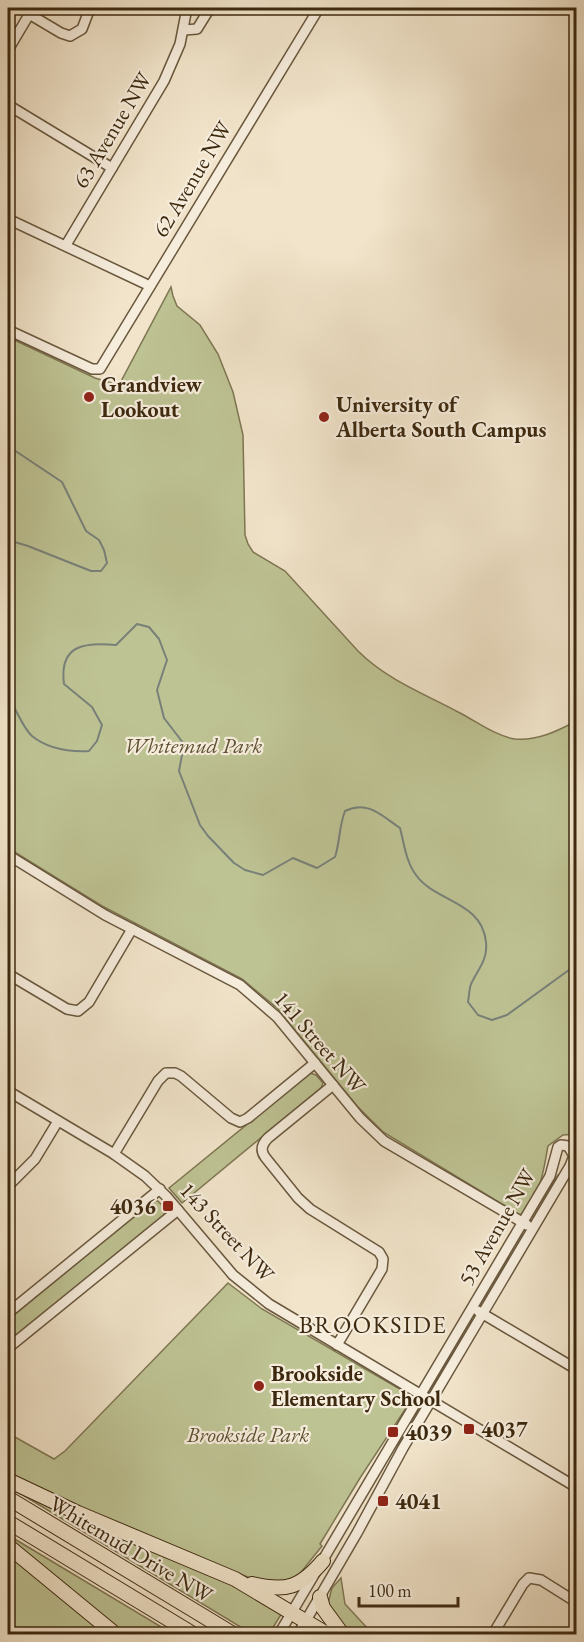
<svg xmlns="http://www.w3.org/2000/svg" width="584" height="1642" font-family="'EB Garamond',serif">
  <rect width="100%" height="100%" fill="#f1e4ca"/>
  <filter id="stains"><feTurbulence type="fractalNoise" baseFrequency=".00333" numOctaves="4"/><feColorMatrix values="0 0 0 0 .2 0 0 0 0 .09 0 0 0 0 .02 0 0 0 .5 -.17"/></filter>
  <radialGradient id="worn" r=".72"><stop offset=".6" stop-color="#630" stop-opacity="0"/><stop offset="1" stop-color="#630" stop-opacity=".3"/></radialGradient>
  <!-- green -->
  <g fill="#bec394" stroke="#7e7652" stroke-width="1.5">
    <path d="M171 287 173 296 177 306 200 325 218 354 233 392 243 435 245 535 248 544 253 552 285 571 358 651C387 680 425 694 460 713 477 722 496 736 515 739 537 741 558 731 576 721V1134L563 1135 548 1146C544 1167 540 1203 520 1215L383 1132 357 1106 277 1008 242 979 102 906 8 848V337L95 378 119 385Z"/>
    <path d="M310 1073 316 1075 323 1083 321 1088 182 1203 169 1188Z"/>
    <path d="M558 1175 559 1177 534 1218 532 1216 533 1214Z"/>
    <path d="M152 1201H158L166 1210 163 1217 8 1342V1320Z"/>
    <path d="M522 1233V1239L483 1305 485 1295Z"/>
    <path d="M228 1283 262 1309 405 1392 410 1402 360 1478 320 1544 322 1546 298 1576 293 1579 265 1584 138 1533 8 1474V1433L54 1459 65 1451Z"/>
    <path d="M474 1319 434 1387 432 1388 468 1323Z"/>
    <path d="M8 1486 252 1594 282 1613 269 1634H252Z"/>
    <path d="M8 1535 173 1634H122L8 1542Z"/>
    <path d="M8 1553 106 1634H8Z"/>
    <path d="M341 1578 345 1604 369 1630 376 1634H346L328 1603 332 1588Z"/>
  </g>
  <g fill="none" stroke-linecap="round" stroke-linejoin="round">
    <!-- stream -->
    <g stroke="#788179" stroke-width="2">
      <path d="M8 446 62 482 86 531 99 540 104 550 107 563 101 571H91L28 546 8 540"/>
      <path d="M8 695C14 706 23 728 32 736 48 749 69 752 89 751L97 741 102 725 92 707 64 684C59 645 84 642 116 645L137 624 149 627 159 639 167 660 157 690 164 718 184 744 179 771 200 825 208 836 234 863 245 870 263 875 293 858 317 868 335 857C340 842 339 826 345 811 367 800 381 815 400 828 404 843 406 862 416 875 435 902 482 901 486 942 488 960 478 969 471 984 469 990 469 997 468 1002L478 1015 492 1020 507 1015 562 975 569 970 576 969"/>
    </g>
    <defs>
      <g id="minor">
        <path d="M29 14 61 33 70 36 82 29 90 8"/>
        <path d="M184 30 197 29 210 8"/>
        <path d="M8 50 33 8"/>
        <path d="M8 105 112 168"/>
        <path d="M8 219 150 286"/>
        <path d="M66 245 164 81 180 44 187 8"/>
        <path d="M8 330 92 369H100L319 8"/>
        <path d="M8 855 105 915 240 985 277 1017 360 1118 384 1141 527 1225"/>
        <path d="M8 974 67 1009 78 1011 89 1002 132 929"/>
        <path d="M333 1085 268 1138C262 1144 260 1150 265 1157L298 1198 310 1209 379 1252 383 1259 382 1269 337 1345"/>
        <path d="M8 1091 114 1154 145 1176 166 1196 233 1275 269 1304 576 1487"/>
        <path d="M114 1154 158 1081 166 1073H175L181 1076 231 1118 240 1122 248 1118 315 1063"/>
        <path d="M8 1186 35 1159 58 1121"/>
        <path d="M478 1311 576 1369"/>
        <path d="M8 1313 160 1189"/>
        <path d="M8 1348 178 1210"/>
        <path d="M279 1634 550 1176 558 1147 561 1145 568 1146 574 1156 570 1166 403 1448 357 1533 298 1634"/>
        <path d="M493 1634 523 1584 529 1578 541 1580 576 1602"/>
      </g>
      <g id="highway">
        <path d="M8 1480 78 1513 235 1579 327 1634"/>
        <path d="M8 1498 233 1634"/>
        <path d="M8 1522 193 1634"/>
        <path d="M8 1546 115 1634"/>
        <path d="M252 1584C286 1592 300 1588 323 1561"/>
        <path d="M320 1597 323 1608 342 1634"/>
      </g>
    </defs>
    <!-- minor casing -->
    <use href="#minor" stroke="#6a583e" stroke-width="12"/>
    <!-- highway casing -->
    <use href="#highway" stroke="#3d290f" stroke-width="16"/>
    <!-- minor -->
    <use href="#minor" stroke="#f6eddd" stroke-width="9"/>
    <!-- highway -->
    <use href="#highway" stroke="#f1e4ca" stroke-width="14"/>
  </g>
  <!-- markers -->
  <g fill="#8f2418" stroke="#f6eddd" stroke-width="2">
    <circle cx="89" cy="397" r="6"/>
    <circle cx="324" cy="417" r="6"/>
    <rect x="162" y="1200" width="12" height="12" rx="3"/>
    <circle cx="259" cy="1386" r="6"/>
    <rect x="463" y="1423" width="12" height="12" rx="3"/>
    <rect x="387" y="1426" width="12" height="12" rx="3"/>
    <rect x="377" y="1495" width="12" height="12" rx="3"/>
  </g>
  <g text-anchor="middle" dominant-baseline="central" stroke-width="4.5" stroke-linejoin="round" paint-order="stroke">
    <!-- street labels -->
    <g font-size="22" fill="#3d290f" stroke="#f6eddd">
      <text transform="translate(112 130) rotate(-59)">63 Avenue NW</text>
      <text transform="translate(192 179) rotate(-59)">62 Avenue NW</text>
      <text transform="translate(320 1042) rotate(49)">141 Street NW</text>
      <text transform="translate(497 1227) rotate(-60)">53 Avenue NW</text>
      <text transform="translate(227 1232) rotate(47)">143 Street NW</text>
      <text transform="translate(131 1549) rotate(31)">Whitemud Drive NW</text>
    </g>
    <!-- poi labels -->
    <g font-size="22" font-weight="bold" fill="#3d290f" stroke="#f6eddd" text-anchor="start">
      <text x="101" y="384">Grandview<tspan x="101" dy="25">Lookout</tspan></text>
      <text x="336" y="404">University of<tspan x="336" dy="25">Alberta South Campus</tspan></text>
      <text x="156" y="1206" text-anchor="end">4036</text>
      <text x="271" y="1373">Brookside<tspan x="271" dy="25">Elementary School</tspan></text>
      <text x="481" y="1429">4037</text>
      <text x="405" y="1432">4039</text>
      <text x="395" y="1501">4041</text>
    </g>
    <!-- park labels -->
    <g font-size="22" font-style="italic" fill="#5d5030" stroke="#f6eddd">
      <text x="193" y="745">Whitemud Park</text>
      <text x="248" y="1434">Brookside Park</text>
    </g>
    <!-- neighbourhood labels -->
    <g font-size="24" letter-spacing="1.5" fill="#3d290f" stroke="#f6eddd">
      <text x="373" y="1324">BROOKSIDE</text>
    </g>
  </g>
  <!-- margin -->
  <rect width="584" height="1642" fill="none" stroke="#f1e4ca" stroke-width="30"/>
  <rect x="9" y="9" width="566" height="1624" fill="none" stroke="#3d290f" stroke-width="3"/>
  <rect x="15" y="15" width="554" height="1612" fill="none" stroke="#3d290f" stroke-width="1.5"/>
  <!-- scale -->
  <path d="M359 1597v9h99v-9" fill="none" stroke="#3d290f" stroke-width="3"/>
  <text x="368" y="1597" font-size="18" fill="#3d290f" stroke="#f6eddd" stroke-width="4.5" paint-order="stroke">100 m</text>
  <rect width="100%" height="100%" filter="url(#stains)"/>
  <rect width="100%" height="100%" fill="url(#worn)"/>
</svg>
